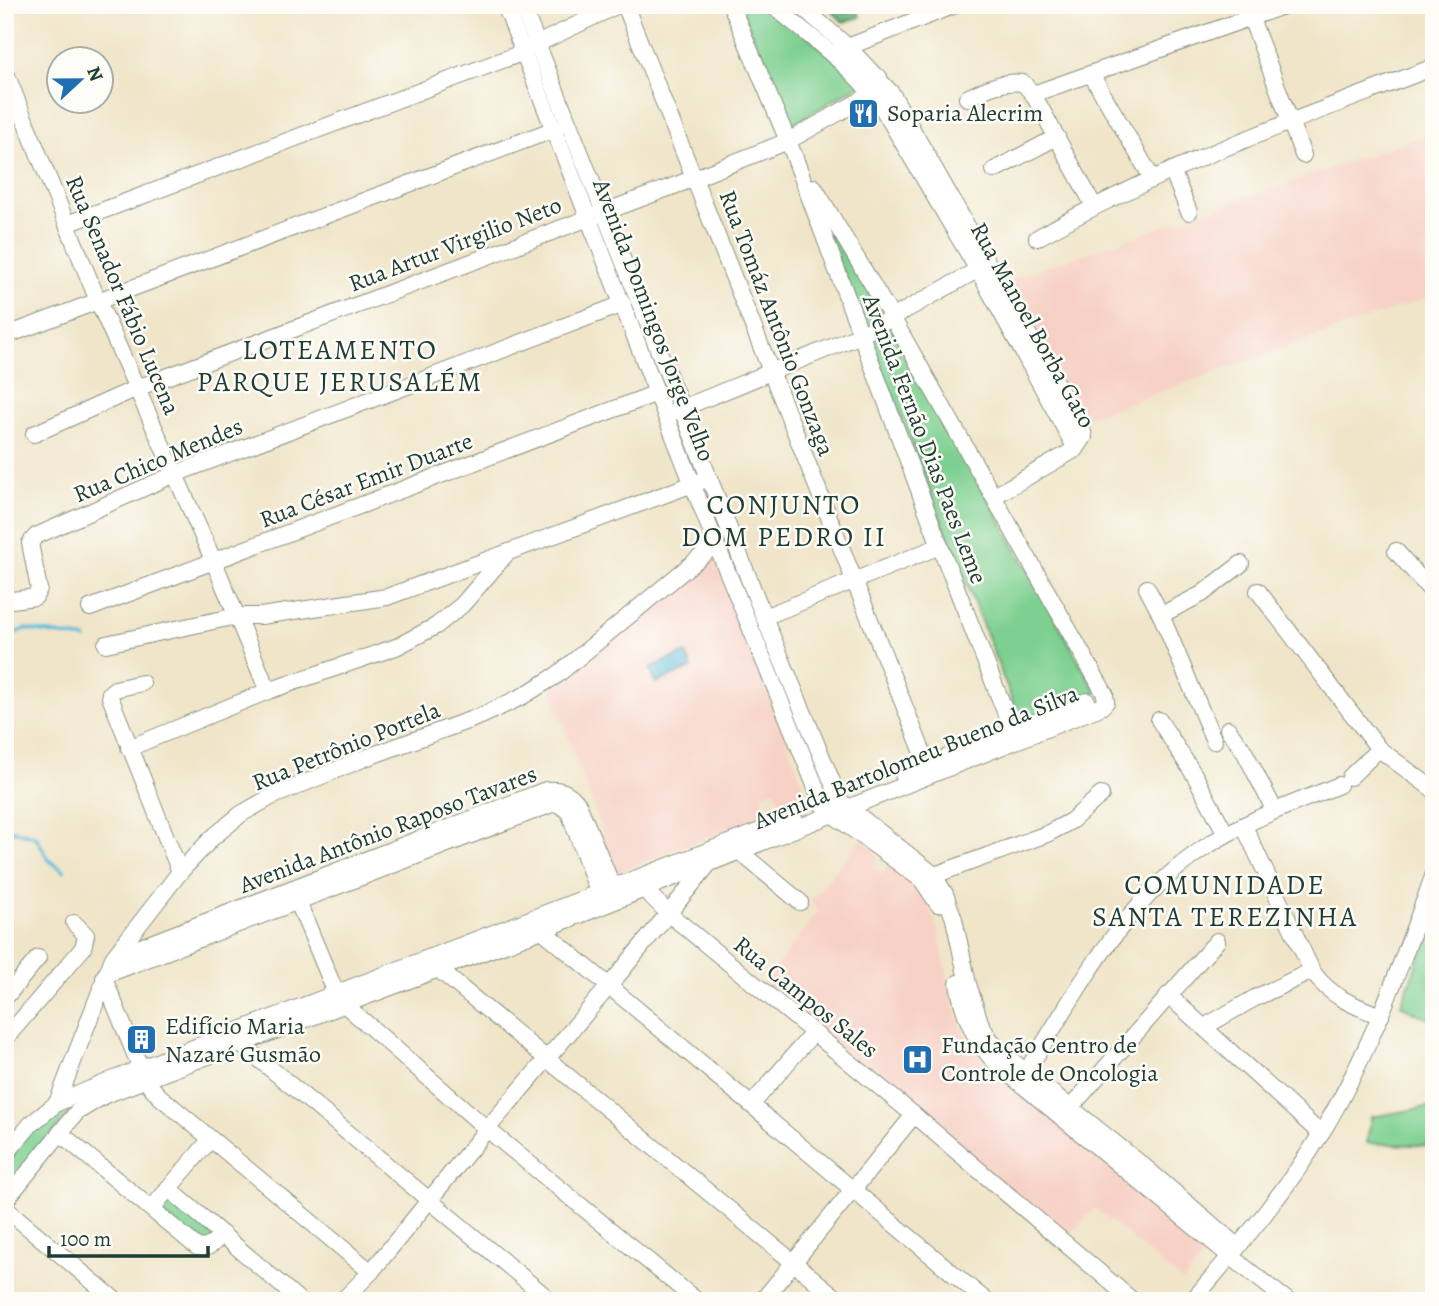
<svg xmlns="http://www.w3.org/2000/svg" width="1439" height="1306" font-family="Alegreya,serif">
  <rect width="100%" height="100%" fill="#fdfcf7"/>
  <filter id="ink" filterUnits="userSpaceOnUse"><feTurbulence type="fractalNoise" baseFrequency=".0143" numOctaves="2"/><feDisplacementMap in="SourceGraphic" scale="14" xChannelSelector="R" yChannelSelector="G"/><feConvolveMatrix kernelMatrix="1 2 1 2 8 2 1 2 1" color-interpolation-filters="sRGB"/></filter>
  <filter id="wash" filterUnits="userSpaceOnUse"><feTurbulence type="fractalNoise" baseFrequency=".00686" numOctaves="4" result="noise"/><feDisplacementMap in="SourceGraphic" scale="28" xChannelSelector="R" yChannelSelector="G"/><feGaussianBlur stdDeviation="1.57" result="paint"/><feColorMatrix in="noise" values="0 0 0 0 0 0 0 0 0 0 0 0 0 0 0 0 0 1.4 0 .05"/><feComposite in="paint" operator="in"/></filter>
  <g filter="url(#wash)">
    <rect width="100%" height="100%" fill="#f0e5c9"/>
    <!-- built -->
    <g fill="#f7d1c6">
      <path d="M1434 132V295L1084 419 1006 281Z"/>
      <path d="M712 558 716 560 807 794 805 799 785 807 780 802 774 789 762 794 766 807 765 815 617 872 551 690Z"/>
      <path d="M861 839 875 851 877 859 874 869 883 875 890 865 916 885 926 899 939 933 952 1003 964 1032 988 1066 1210 1249 1183 1282 1095 1208 1068 1237 763 985 819 910 810 902Z"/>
    </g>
    <!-- green -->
    <g fill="#7ed091" stroke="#4e8662" stroke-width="2">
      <path d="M740 5H771L862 83 790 126Z"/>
      <path d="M814 207 888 321 1097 693 1021 723 869 335Z"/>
      <path d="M1434 919V1022L1401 1005Z"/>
      <path d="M70 1100 68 1115 5 1190V1159L40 1117Z"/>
      <path d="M1434 1106V1146L1367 1143 1371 1117Z"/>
      <path d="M169 1197 221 1244 212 1255 159 1211Z"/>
    </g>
    <!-- forest -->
    <path fill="#66b27b" stroke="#427858" stroke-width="2" d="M826 5H856L860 17 843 22Z"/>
    <!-- water -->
    <path fill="#5dbcdb" stroke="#3e7c88" stroke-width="2" d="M685 653 692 668 656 683 650 668Z"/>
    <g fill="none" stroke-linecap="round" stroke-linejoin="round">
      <!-- stream -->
      <g stroke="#5dbcdb" stroke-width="3.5">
        <path d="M5 637 25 629 86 639"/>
        <path d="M5 828 36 837 49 860 64 871"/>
      </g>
    </g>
  </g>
  <g filter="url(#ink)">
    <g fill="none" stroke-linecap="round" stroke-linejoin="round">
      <defs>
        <g id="minor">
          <path d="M505 5 716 544 824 807"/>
          <path d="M522 5 764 617 840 801 933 874 945 894 954 919 968 984 980 1022 988 1037 1001 1052 1146 1168 1238 1247"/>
          <path d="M625 5 931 773"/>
          <path d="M731 5 793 153 940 546 1015 737"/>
          <path d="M772 5C810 36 850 65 880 104L978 270 1076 449"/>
          <path d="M800 5 848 47 892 94 1082 429 1084 437 1076 449 994 496"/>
          <path d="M1246 5 1303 155"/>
          <path d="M840 50 955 5"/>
          <path d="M5 71 98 301 214 562 268 691"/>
          <path d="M1091 74 1152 178"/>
          <path d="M1033 94 1286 5"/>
          <path d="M967 98C985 89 1003 80 1023 83L1033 94 1094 206"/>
          <path d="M994 170 1057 137"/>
          <path d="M1172 170 1189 212"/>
          <path d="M814 187 893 319 1105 694"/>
          <path d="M67 224 524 52 537 44 618 5"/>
          <path d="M1037 238C1162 166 1299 119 1434 67"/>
          <path d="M5 336 555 129"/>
          <path d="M673 412 861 335 988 264"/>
          <path d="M34 434 137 388 695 178 788 141 872 94 879 77"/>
          <path d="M1396 551 1434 594"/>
          <path d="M1147 588 1161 615 1214 741"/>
          <path d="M1258 591 1379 749 1434 790"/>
          <path d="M5 601 35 597 39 589 30 543 36 536 175 474 623 304"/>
          <path d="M90 608 657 393"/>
          <path d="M1161 615 1202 594 1241 564"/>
          <path d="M764 617 940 546"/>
          <path d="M106 644 237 616H261L387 597 701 481"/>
          <path d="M142 683 115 689 110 693V697L180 872"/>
          <path d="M1159 720 1195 776 1226 834"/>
          <path d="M1228 729 1244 751 1275 811"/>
          <path d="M129 748 268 691 396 647 436 626 462 605 507 553"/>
          <path d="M903 775 1087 701"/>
          <path d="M1350 777 1379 749"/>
          <path d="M828 811 922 880 938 904"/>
          <path d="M1244 826 1312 971C1329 996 1354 1006 1381 1016"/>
          <path d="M740 852 800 902"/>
          <path d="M924 879 1047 834 1071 821 1101 795"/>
          <path d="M644 889 668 913 914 1115 1133 1301"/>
          <path d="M295 895 336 993 344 1004 487 1129 697 1301"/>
          <path d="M542 930 986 1301"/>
          <path d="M115 957 546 790C561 789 569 792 578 804L617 897"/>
          <path d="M432 964 840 1301"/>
          <path d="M105 975 552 804H559L569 812 601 900"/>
          <path d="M104 978 145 1079 158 1095 371 1272"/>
          <path d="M958 983C963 1014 975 1043 998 1065L1230 1256 1288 1301"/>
          <path d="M1168 995 1321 1134"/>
          <path d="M5 998 38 958"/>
          <path d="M1204 1027 1255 998 1312 971"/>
          <path d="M5 1039 83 948 86 935 74 923"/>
          <path d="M242 1045 551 1301"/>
          <path d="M1020 1081C1074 999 1119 904 1204 848 1245 820 1294 804 1339 785"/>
          <path d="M57 1103 113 958 180 872 212 838 241 814 271 797 365 758 481 716 523 696 557 675 716 544"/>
          <path d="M752 1104 813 1033"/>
          <path d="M1071 1107 1217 941"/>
          <path d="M60 1133 197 1247C209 1250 215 1242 222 1234"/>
          <path d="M5 1155 31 1124 57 1103 141 1068 794 818"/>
          <path d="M168 1188 300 1301"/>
          <path d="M5 1201 77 1112 105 1095 542 930 1101 707 1106 702 1105 694"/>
          <path d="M5 1208 116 1301"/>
          <path d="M152 1208 210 1140"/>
          <path d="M342 1301 371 1272 487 1129 610 985 707 866"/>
          <path d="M762 1301 914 1115"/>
          <path d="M1192 1301C1238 1247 1285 1193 1322 1132 1371 1051 1402 962 1434 874"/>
        </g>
      </defs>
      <!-- minor casing -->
      <use href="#minor" stroke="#88917e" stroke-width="18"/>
      <!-- minor -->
      <use href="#minor" stroke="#fff" stroke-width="16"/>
    </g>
  </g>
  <!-- icons -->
  <defs>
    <symbol id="restaurant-square" viewBox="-11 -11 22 22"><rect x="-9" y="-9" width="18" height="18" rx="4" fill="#1f6fb2" stroke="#fdfcf7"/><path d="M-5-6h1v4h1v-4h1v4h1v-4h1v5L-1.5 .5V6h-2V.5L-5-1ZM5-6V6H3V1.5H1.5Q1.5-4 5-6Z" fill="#fff"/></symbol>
    <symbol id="building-square" viewBox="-11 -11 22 22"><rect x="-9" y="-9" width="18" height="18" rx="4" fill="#1f6fb2" stroke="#fdfcf7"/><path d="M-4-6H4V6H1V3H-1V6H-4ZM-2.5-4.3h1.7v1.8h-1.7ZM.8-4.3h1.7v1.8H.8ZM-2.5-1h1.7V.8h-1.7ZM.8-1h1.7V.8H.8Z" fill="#fff"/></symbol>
    <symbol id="hospital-square" viewBox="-11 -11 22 22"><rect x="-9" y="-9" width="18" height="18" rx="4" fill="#1f6fb2" stroke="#fdfcf7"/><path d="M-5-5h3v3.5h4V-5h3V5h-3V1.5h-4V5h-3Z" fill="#fff"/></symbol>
  </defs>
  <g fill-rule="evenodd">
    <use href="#restaurant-square" x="846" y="96" width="35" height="35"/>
    <use href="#building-square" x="124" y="1022" width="35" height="35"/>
    <use href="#hospital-square" x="900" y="1042" width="35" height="35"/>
  </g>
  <g text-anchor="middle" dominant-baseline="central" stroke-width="5" stroke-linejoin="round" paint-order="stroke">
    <!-- poi labels -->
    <g font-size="24" fill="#1f3d34" stroke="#fdfcf7" text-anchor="start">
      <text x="887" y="113">Soparia Alecrim</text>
      <text x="165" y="1026">Edifício Maria<tspan x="165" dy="28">Nazaré Gusmão</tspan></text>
      <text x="941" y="1045">Fundação Centro de<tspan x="941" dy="28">Controle de Oncologia</tspan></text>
    </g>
    <!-- street labels -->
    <g font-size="24" fill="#1f3d34" stroke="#fdfcf7">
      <text transform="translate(455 244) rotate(-21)">Rua Artur Virgilio Neto</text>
      <text transform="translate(123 295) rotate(67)">Rua Senador Fábio Lucena</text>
      <text transform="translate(654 320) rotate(69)">Avenida Domingos Jorge Velho</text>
      <text transform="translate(777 323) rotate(69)">Rua Tomáz Antônio Gonzaga</text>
      <text transform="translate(1033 325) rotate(61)">Rua Manoel Borba Gato</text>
      <text transform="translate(925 439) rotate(69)">Avenida Fernão Dias Paes Leme</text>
      <text transform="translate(158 460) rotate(-23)">Rua Chico Mendes</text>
      <text transform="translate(366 480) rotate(-21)">Rua César Emir Duarte</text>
      <text transform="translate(346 746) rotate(-22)">Rua Petrônio Portela</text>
      <text transform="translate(916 757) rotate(-22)">Avenida Bartolomeu Bueno da Silva</text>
      <text transform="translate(388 829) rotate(-21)">Avenida Antônio Raposo Tavares</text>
      <text transform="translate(806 997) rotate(39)">Rua Campos Sales</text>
    </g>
    <!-- quarter labels -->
    <g font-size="28" letter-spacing="2" fill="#1f3d34" stroke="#fdfcf7">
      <text x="340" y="350">LOTEAMENTO<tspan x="340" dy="32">PARQUE JERUSALÉM</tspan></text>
      <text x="784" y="505">CONJUNTO<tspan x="784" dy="32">DOM PEDRO II</tspan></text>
      <text x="1225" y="885">COMUNIDADE<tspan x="1225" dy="32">SANTA TEREZINHA</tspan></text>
    </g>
  </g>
  <!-- margin -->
  <rect width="1439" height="1306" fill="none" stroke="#fdfcf7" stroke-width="28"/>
  <!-- north arrow -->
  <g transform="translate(80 80) rotate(68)"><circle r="33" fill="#fdfcf7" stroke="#a4b0a9" stroke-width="2"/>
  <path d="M0-5L12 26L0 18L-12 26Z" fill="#1f6fb2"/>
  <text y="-10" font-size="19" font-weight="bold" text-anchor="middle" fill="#1f3d34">N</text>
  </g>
  <!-- scale -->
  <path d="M49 1246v10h159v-10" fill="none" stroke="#1f3d34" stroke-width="3.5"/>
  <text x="60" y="1246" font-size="21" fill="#1f3d34" stroke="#fdfcf7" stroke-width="5" paint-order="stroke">100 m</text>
</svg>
